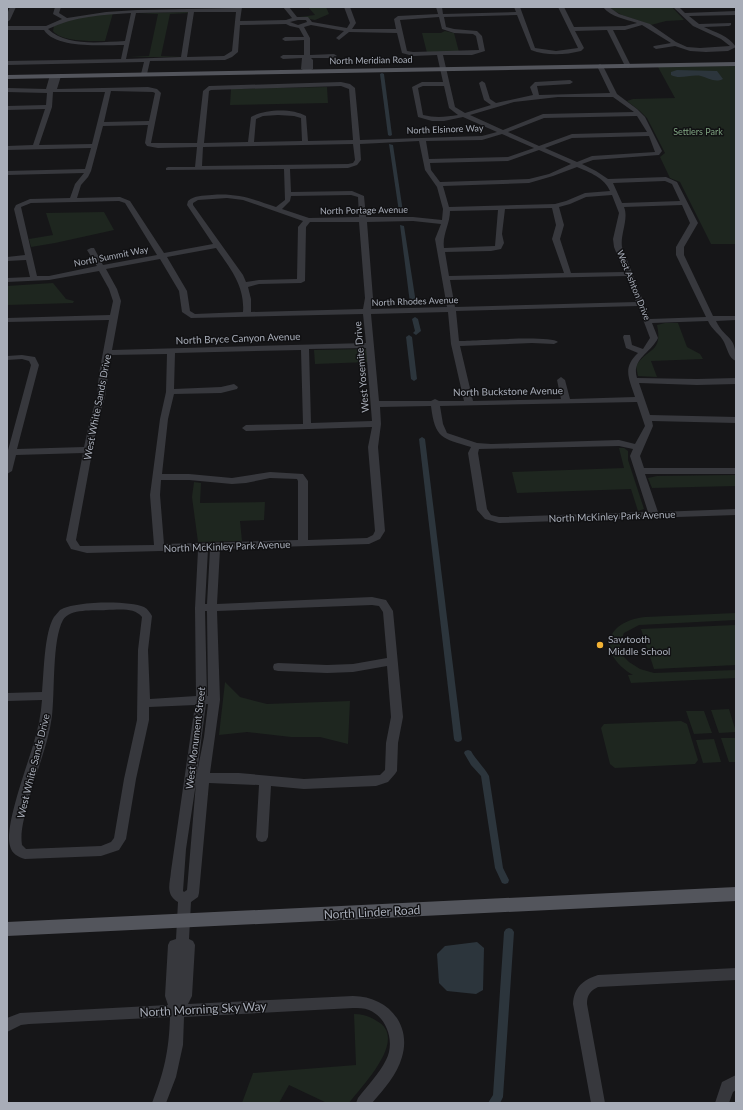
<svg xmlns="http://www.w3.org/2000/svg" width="743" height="1110" font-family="Lato,sans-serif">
  <rect width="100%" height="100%" fill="#161618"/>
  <!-- green -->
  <g fill="#1e261f">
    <path d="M308 7H326L329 14 315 20 299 17 315 15Z"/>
    <path d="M624 7H672L684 20 666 21 651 25 622 15 609 8Z"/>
    <path d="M187 12 189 13 170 14 161 56 182 57H129L149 56 158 14 139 13Z"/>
    <path d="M113 13 105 41C91 41 62 42 53 31L54 26 66 19Z"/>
    <path d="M445 31 454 33 459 52 427 53 422 33H441Z"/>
    <path d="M736 66V244H711L680 182 670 178 660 157 665 153 647 118 640 111 627 101 633 99 675 98 658 67Z"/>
    <path d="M327 87 328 103 230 105 231 89Z"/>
    <path d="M104 212 114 230 55 243 31 247 29 239 53 235 46 213Z"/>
    <path d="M53 283 66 299 74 301 73 303 7 305V286Z"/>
    <path d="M665 323H678L687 347 700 354 703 359 651 361 657 377 638 376 636 366C648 347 663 353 657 325Z"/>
    <path d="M365 349 368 350 369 362 315 364 314 350Z"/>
    <path d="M619 448H624L628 451V460L644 509 638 511 631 489 517 493 512 472 624 468Z"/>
    <path d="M736 475V486L652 488 648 478 657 476Z"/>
    <path d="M194 482 201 483 200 503 265 502 264 520 240 521 242 541 198 542 192 497Z"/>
    <path d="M736 613V620L639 625 624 633 620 642V647L624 657 629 662 640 669 654 673 736 670V678L631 683 628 675H633C598 654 603 622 645 617Z"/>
    <path d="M736 625V665L654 669 641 629Z"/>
    <path d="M225 682 240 697 267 704 350 701 348 744 320 737H291L247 732 219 735Z"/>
    <path d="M729 709 736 732 719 733 711 710Z"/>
    <path d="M686 711H704L712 733 694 734Z"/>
    <path d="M681 721 687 724 698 760 695 764 615 768 610 764 601 728 604 724Z"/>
    <path d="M736 738V762H729L721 738Z"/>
    <path d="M714 739 721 762 703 763 696 740Z"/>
    <path d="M354 1014C364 1014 371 1017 380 1023 406 1042 361 1087 349 1103H327L289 1085 279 1103H242L253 1073 356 1065Z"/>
  </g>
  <!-- water -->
  <g fill="#2c353c">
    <path d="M677 70 717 71 723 79C715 83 708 78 701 76 691 74 680 80 671 75V72Z"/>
    <path d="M477 942 484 948 483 990 476 994 447 991 439 983 437 954 445 946Z"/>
  </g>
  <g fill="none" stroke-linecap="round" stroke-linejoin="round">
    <!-- canal -->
    <g fill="#2c353c" fill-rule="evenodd">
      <path d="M382 73 384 74 392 135 390 136 388 135 380 74Z"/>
      <path d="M389 144 393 145 403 212 401 213 399 212Z"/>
      <path d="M400 225 404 226 416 303 413 305 410 303Z"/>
      <path d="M415 317 418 319 421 331 416 335 413 333 415 331 412 319Z"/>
      <path d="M409 335 412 337 417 379 414 381 411 379 406 337Z"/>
      <path d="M422 437 425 439 462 739 461 741 458 742 455 741 454 739 419 439Z"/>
      <path d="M468 750 471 751C476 760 484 767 489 776L503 868 509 880 508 883 505 884 502 883 495 868 481 776 471 765 464 753 465 751Z"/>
      <path d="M509 928 512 929 514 932 503 1097 500 1103H488L493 1095 504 932 506 929Z"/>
    </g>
    <!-- minor -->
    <g fill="#37383d" fill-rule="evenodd">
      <path d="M10 7H16L10 20 7 22V14Z"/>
      <path d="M55 7H61L59 13 67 18 106 12 137 10 236 8V7H242L240 21 286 20 292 18 283 7H289L297 17H308L312 22 347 28 350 23 344 7H350L356 23 352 29H396L394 19 398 16 438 14 436 7H442L443 14 516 12 514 7H520L535 48 556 51 578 48 558 7H564L574 27 625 26 637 23C625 19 611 17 603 7H609L619 14 650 24 676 42 687 47 700 48 730 46 721 39 693 26 673 7H679L685 13 736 11V15L689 16 699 24 731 23V25L729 26 704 27C716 33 728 35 736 47L728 51 706 52 690 51 675 46 656 49 653 47 654 46 671 43 642 25 625 30H613L631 66 628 68 625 66 607 30 575 31 584 48 581 51C565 55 546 56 531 50L517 15 444 17 446 27 454 29 477 31 482 36 485 51 472 55H443L455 107 465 113 491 105 484 100 479 83 482 81 485 83 490 99 496 103 533 95 530 87 535 82 570 80 573 82 570 84 537 86 539 95 610 93 597 66 600 64 603 66 617 94 637 109 645 117 662 151 659 155 593 160 582 164 596 171 608 179 666 177 677 182 698 223 684 247V255L713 316H736V320L716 321C725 340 736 334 736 361 729 359 727 348 724 342 720 334 712 330 708 321L652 323 658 338C651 353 631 359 637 378L697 379 736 378V384L697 385 639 383 650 415 736 417V423L652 421 653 426 640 456 644 468H736V474H645L658 512 736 509V515L499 523 485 519 477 510 468 453 471 447C442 438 435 439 431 406L380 407 381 424 378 447 385 531 380 539 369 544 220 549 217 604 372 597 386 600 393 611 403 717 398 743 397 771 395 774 388 782 376 786 304 789 271 786 268 837 266 841 262 842 258 841 256 837 259 785 209 783 199 893 198 897 191 902 189 939 193 941 195 945 192 996 188 1004 353 996C386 996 412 1023 402 1057 397 1075 384 1089 372 1103H356L358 1098C367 1086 379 1074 386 1060 395 1043 388 1018 369 1010 364 1008 358 1008 353 1008L184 1017 183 1045 176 1077 166 1103H152C164 1072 169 1051 170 1017L29 1024 21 1025 7 1032V1018L20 1013 168 1005 165 996 168 945 170 941 176 939 178 902C165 894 170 884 171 871L195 705 149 707V720L136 779 126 839 119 850 101 856 25 859C18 857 12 854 10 846 4 826 28 764 34 742 38 729 41 715 42 700L7 701V693L42 692C44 673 44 633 54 617 56 615 58 612 60 610 74 601 129 600 144 607 148 609 150 613 152 616L148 650 150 699 196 696 195 608 198 550 87 553 71 549 66 540 83 453 16 455 12 471 7 474V454L31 365 29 361 22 359 7 360V356L22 355 35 357 39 365 17 449 84 447 90 420 97 397 99 374 109 320 7 322V318L110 315 113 301 109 289 99 271 49 280 7 282V278L30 277 26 260 7 261V257L25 255 14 209 16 205 30 199 70 198 75 184 84 173 7 175V171L85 169 91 148 7 150V146L33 145 45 109 7 110V106L46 105 47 93 7 92V88L46 89 50 75H54V78L58 74 61 76 57 89 148 87 157 89 161 93 151 143H197L203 91 209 86 341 82 350 84 355 88 360 140 482 136 497 132 463 117 444 121H432L418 117 412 87 422 82H443L437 55 413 56 402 53 397 33 349 32 339 40 336 38 344 31 311 25 304 27 310 38V55L334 54 337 56 334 58H311L313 60V69L307 72 301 69 302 58 283 59 280 57 283 55H304V40L285 41 282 39 285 37H304L299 28 290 26 286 24 240 25 238 52 232 57 225 60 150 61 147 74 144 76 141 74 144 62 7 65V61L121 59 124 45C103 45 56 49 44 30H7V26H46L62 19 53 14ZM188 12 181 57 126 59 136 13ZM194 12H236L232 51 224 56 187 57ZM131 13 125 41C101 42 67 47 48 29 75 16 102 15 131 13ZM439 17 442 29 454 33 473 34 476 36 479 50 413 52 407 51 400 20ZM298 20H306L307 22 298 25 290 22ZM341 86 349 89 353 140 308 141 306 116C292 108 265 109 251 117L248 142 204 143 209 91 211 90ZM423 86H444L449 108 458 115C446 117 435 118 423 115L418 88ZM111 91 153 92 155 93 149 121 104 122ZM53 92H105L92 144 39 145 52 107ZM558 97H613L634 112 543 114 503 130 470 115 514 102ZM278 115 294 116 301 118 302 141 254 142 256 119 263 116ZM637 116 647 132 572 134 539 146 508 132 544 118ZM148 125 145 143 147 146 158 148 197 147 195 167H168L166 168V170L284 169 285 200 276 207C253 199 237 193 212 195 202 196 195 195 188 201L187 205 213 244 164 253 130 201 120 197 77 198 81 185 88 177 91 171 103 126ZM502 134 534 148 508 157 429 159 426 141 482 140ZM649 136 655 152 592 156 577 162 545 148 572 138ZM419 141 425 170 437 187 443 209 442 220 413 217H366L364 196 352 191 291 192 290 169 348 168 357 165 361 160 360 144ZM353 144 355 160 353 163 348 164 202 166 203 147ZM539 150 571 164 549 174 529 179 440 182 431 170 430 163 508 161ZM577 167C589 172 605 178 610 191L585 193 566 201 555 204 449 207 443 186 529 183 553 176ZM665 181 672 184 680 201 622 203 613 183ZM351 195 358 197 359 217 309 218 282 209 290 201 291 196ZM612 195 619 213 613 239 614 247 624 272 571 273 560 239 564 225 559 207 570 204 586 197ZM227 198 243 200 303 221 298 227 297 279 259 280 246 282 243 275 193 205V203L198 200ZM119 201 125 203 157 255 103 265 94 248H91L87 250 97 266 49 276H37L21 207 31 203ZM682 205 690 223 676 247V255L706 317 650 319 622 247C620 234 629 219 624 207ZM552 208 556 225 552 239 564 273 449 276 445 252 491 251 501 249 504 243 502 234 505 209ZM498 210 495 246 444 248C442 235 450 224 450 211ZM413 221 441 224 435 239 447 307 371 309 373 298 367 222ZM310 222H359L365 298 363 309 251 312V299L248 287 259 284 301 283 305 281 306 227ZM216 248C230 268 245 286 243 312L195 314 190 311 187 291 167 257ZM160 259 179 291 182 312 191 318 363 314 366 343 112 350 121 301 117 289 106 269ZM626 276 636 302 455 307 450 280ZM638 306 650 338 643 349 632 345 630 335H624L623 337 626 348 638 353C622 368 629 378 635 397L570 399 565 380 561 377 557 380 561 399 473 401 460 346 532 343 554 344 558 342C550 335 474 341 459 341L456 311ZM448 312 451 344 464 401H439L435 399 431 401H379L371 314ZM366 348 372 421 311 423 309 349ZM301 350 303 424 246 425 242 428 246 431 372 427 368 447 375 531 373 535 367 538 308 540V481L303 474 270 472 232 478 189 474H162L168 419 174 394 221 393 237 389 238 387 234 384 221 387 174 389 175 353ZM167 354 166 392 160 419 150 495 154 545 80 546 76 540 98 420 105 397 111 355ZM637 402 645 426 635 444 619 440 491 444 477 443 447 433 443 424 440 406ZM619 446 633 449 630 456 648 512 499 517 491 515 487 509 478 453 479 449ZM270 478 297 479 298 481V540L164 544 160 495 161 480H189L232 484 246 483ZM208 549H210L207 604H205ZM372 605 379 606 383 612 387 658 353 664 327 665 278 663 274 664 273 667 274 670 278 671 327 673 353 672 387 666 391 717 386 743 385 770 380 775 304 779 239 773H210L220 700 217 611ZM106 610C118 610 134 607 142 617L138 650 137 720 124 779 114 838 111 842 101 846 26 849 22 845C20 832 24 819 27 807 34 776 48 747 52 716 55 692 52 640 63 620 70 608 94 611 106 610ZM205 611H207L208 696H207ZM206 704H208L204 737 197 773ZM196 783 187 890 184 892 183 891 186 849Z"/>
      <path d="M736 968V980L598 987C590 991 587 995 587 1004L605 1103H591L573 1004C574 987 583 980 598 975Z"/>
      <path d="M736 1075V1090L733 1092 729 1103H715L722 1082Z"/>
    </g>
    <!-- major -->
    <g fill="#53555c" fill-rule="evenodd">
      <path d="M736 62V66L7 79V75Z"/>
      <path d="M736 887V901L7 936V922Z"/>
    </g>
  </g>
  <!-- markers -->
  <circle fill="#f2b134" stroke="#111113" stroke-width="1.5" cx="600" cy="645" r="4"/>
  <g text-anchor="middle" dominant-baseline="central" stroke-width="3" stroke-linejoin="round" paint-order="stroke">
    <!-- far-street labels -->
    <g font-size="9" fill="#a8adb8" stroke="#111113">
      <text transform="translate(371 60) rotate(-1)">North Meridian Road</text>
      <text transform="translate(445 129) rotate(-2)">North Elsinore Way</text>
      <text transform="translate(364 210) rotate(-1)">North Portage Avenue</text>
      <text transform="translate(111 256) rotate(-11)">North Summit Way</text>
      <text transform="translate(634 285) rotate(68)">West Ashton Drive</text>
      <text transform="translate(415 301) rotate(-2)">North Rhodes Avenue</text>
    </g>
    <!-- far-park labels -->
    <g font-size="9" fill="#7fa381" stroke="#111113">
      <text x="698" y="131">Settlers Park</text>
    </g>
    <!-- street labels -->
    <g font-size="10" fill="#a8adb8" stroke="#111113">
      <text transform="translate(238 338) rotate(-2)">North Bryce Canyon Avenue</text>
      <text transform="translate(361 367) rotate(-95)">West Yosemite Drive</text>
      <text transform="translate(508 391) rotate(-1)">North Buckstone Avenue</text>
      <text transform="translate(97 407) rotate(-79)">West White Sands Drive</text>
      <text transform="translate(612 516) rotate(-2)">North McKinley Park Avenue</text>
      <text transform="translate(227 546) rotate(-2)">North McKinley Park Avenue</text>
      <text transform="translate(195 738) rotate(-83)">West Monument Street</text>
      <text transform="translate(33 766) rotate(-76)">West White Sands Drive</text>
    </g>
    <!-- poi labels -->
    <g font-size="10" fill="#a8adb8" stroke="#111113" text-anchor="start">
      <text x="608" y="639">Sawtooth<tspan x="608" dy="12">Middle School</tspan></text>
    </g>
    <!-- near-street labels -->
    <g font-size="12" fill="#a8adb8" stroke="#111113">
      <text transform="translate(372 912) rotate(-3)">North Linder Road</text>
      <text transform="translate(203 1009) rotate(-3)">North Morning Sky Way</text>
    </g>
  </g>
  <!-- border -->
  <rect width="743" height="1110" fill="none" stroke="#a8adb8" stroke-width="16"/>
</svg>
